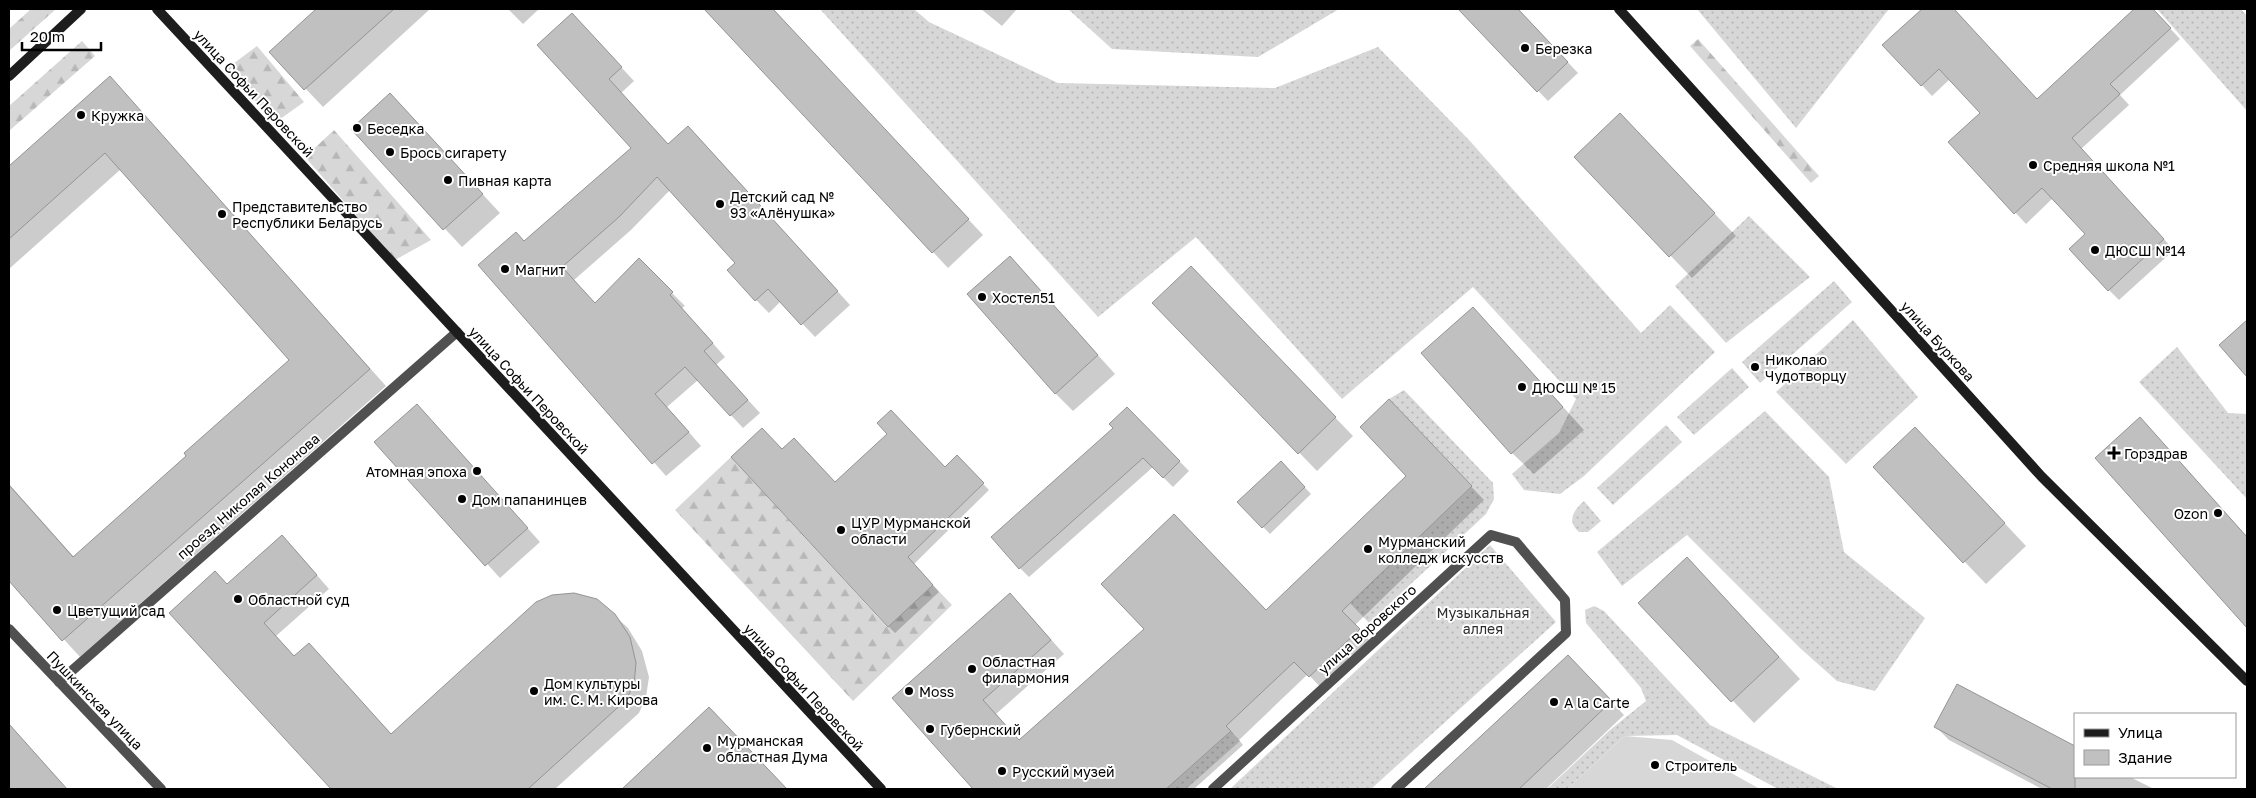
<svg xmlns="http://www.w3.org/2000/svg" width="2256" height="798" font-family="'Golos Text',sans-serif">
  <defs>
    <pattern id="grass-dots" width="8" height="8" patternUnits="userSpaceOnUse" patternTransform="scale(1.25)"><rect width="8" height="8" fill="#d7d7d7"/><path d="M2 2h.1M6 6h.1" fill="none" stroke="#b7b7b7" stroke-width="1.8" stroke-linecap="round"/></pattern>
    <pattern id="forest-firs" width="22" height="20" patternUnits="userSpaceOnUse" patternTransform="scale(1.25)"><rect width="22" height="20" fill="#d7d7d7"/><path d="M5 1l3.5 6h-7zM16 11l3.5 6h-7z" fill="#b7b7b7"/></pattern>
  </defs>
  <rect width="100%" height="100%" fill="#fff"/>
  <!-- grass -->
  <g fill="url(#grass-dots)">
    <path d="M820 9H914L929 22 1058 83 1275 88 1378 47 1469 140 1641 333 1670 305 1715 352 1584 476 1560 494 1524 490 1512 474 1559 433 1576 399 1473 287 1342 399 1196 237 1098 317Z"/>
    <path d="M1068 9H1339L1258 57 1112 49Z"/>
    <path d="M1697 9H1889L1796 128Z"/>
    <path d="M2157 9H2241L2247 16V111Z"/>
    <path d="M1749 216 1810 277 1726 343 1675 286Z"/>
    <path d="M1834 281 1852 302 1760 383 1742 362Z"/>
    <path d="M1853 320 1918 397 1846 464 1776 392Z"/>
    <path d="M2177 347 2228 413 2247 414V499L2139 382Z"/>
    <path d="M1732 368 1749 387 1694 435 1677 417Z"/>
    <path d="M1404 390 1493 483 1494 499 1486 514 1369 623 1350 603 1472 486 1389 399Z"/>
    <path d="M1765 411 1829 477 1844 552 1925 618 1875 691 1837 681 1800 648 1687 535 1622 586 1597 552Z"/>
    <path d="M1666 425 1682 442 1613 505 1597 488Z"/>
    <path d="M1584 501 1601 521 1588 532H1579C1566 521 1574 510 1584 501Z"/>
    <path d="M1490 545 1556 622 1371 789H1230Z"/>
    <path d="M1594 606 1604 611 1710 725 1838 789H1778L1677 735 1625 736 1567 789H1547L1610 730 1646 701 1641 688 1586 623 1585 610Z"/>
    <path d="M1231 731 1240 741 1186 789H1166Z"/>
  </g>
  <!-- forest -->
  <g fill="url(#forest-firs)">
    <path d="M31 9H56L9 51V29Z"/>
    <path d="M1698 39 1819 176 1811 183 1690 46Z"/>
    <path d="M82 41 95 56 9 131V106Z"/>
    <path d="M257 46 304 102 276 122 225 70Z"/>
    <path d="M334 130 431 240 395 260 305 157Z"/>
    <path d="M731 457 887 627 933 585 952 605 853 701 675 510Z"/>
  </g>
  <!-- garden -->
  <path fill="#d7d7d7" d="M1625 736 1672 740 1760 789H1567Z"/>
  <!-- shadow -->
  <g fill="#0003">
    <path d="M318 9H428L429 10 323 107 271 52Z"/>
    <path d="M508 9H539L523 24Z"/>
    <path d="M706 9H772L983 235 948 268Z"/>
    <path d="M981 9H1017L1002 26Z"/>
    <path d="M1460 9H1517L1578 73 1548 101Z"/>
    <path d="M1924 9H1953L2037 100 2136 9H2152L2180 39 2120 95 2129 105 2081 149 2174 250 2119 300 2109 290 2087 234 2053 198 2026 224 1950 142 1982 113 1950 79 1932 96 1884 45Z"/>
    <path d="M572 14 634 81 621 93 669 145 701 140 850 305 815 337 781 301 769 313 756 300 737 263 670 190 631 230 574 280 595 304 639 260 685 306 682 308 725 357 716 365 760 413 743 428 698 380 667 407 701 446 666 476 480 265 525 243 632 149Z"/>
    <path d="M110 78 386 386 80 657 9 579V484L74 557 188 456 291 360 121 169 9 269V168Z"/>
    <path d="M390 94 500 213 462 247 352 129Z"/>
    <path d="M1620 114 1736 236 1692 278 1576 157Z"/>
    <path d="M1010 257 1115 374 1073 411 1055 393Z"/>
    <path d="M1208 286 1353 436 1317 471 1154 303Z"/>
    <path d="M1473 308 1584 430 1534 474 1512 453Z"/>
    <path d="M2247 321V376L2220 345Z"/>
    <path d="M1127 408 1189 471 1173 487 1153 467 1029 577 1020 568Z"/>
    <path d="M1402 414 1484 500 1355 625 1372 643 1323 690 1308 674 1239 740 1243 745 1194 789H975L894 698 1023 608 1064 654 996 714 1020 741 1266 612 1408 476Z"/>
    <path d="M430 419 540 542 500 578 376 442Z"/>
    <path d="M2140 419 2247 537V626L2096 458Z"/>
    <path d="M782 451 835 484 945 469 957 457 989 490 914 564 939 592 895 633 888 626Z"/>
    <path d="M1937 451 2026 546 1986 584 1874 467Z"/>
    <path d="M1281 462 1311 494 1270 534 1239 502Z"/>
    <path d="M295 550 329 589 276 636 295 657 322 658 392 735 614 615 628 628 642 651 649 677 646 697 639 713 555 789H333L171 613Z"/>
    <path d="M1709 581 1800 679 1754 723 1640 603Z"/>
    <path d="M1568 656 1624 715 1546 789H1426Z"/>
    <path d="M709 709 786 789H624Z"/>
    <path d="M9 725 67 789H9Z"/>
    <path d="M1936 727 2075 777H2130L2154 789H2042L1949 740Z"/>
  </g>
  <!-- building -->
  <g fill="#c0c0c0" stroke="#949494">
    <path d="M316 9H394L304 90 269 52Z"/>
    <path d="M704 9H773L969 219 932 253Z"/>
    <path d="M1458 9H1518L1568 62 1537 92Z"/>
    <path d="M1922 9H1954L2037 99 2134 9H2153L2171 28 2110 84 2120 94 2072 138 2164 239 2108 291 2069 249 2085 234 2042 188 2014 214 1948 142 1980 113 1939 69 1921 86 1882 45Z"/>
    <path d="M572 13 622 67 609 79 668 144 688 126 838 291 801 325 768 289 755 301 727 270 735 263 657 177 619 217 562 267 595 303 639 258 673 292 670 295 713 343 704 351 748 400 730 416 685 367 655 394 689 432 652 464 478 265 516 232 524 241 631 148 537 45Z"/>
    <path d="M110 76 370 369 62 641 9 581V485L73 557 186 456 184 453 289 360 105 153 9 239V166Z"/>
    <path d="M390 93 483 194 443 230 351 129Z"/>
    <path d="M1620 113 1715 213 1669 257 1574 157Z"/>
    <path d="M1010 256 1098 355 1055 394 967 294Z"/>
    <path d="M1191 266 1336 417 1298 454 1152 303Z"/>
    <path d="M1473 307 1563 407 1511 454 1421 353Z"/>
    <path d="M2247 320V377L2219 345Z"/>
    <path d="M1389 399 1472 486 1342 611 1360 629 1309 677 1294 662 1226 726 1231 731 1166 789H973L892 698 1010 593 1051 640 983 700 1019 740 1144 629 1101 584 1174 514 1266 610 1406 476 1360 427Z"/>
    <path d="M417 404 528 528 485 566 374 442Z"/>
    <path d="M1127 407 1180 461 1163 478 1143 458 1019 569 991 537 1113 428 1109 424Z"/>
    <path d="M891 410 945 467 957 455 984 483 908 557 933 585 888 627 731 457 762 428 782 449 794 438 835 482 887 434 877 423Z"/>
    <path d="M2140 417 2247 537V628L2095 458Z"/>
    <path d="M1915 427 2005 523 1963 563 1873 467Z"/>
    <path d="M1281 461 1305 487 1262 528 1237 502Z"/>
    <path d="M282 535 317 575 264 623 294 656 309 643 391 734 536 602 552 595 574 593 597 599 615 614 630 637 636 663 634 684 626 700 528 789H331L169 613 215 571 227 584Z"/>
    <path d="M1687 557 1779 657 1731 702 1638 603Z"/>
    <path d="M1568 655 1612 701 1519 789H1424Z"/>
    <path d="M1957 684 2075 746V789H2052L1934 727Z"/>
    <path d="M709 707 787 789H622Z"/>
    <path d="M9 724 67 789H9Z"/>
  </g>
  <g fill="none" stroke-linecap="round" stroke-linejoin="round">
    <!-- street -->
    <g stroke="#505050" stroke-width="10">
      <path d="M9 629 161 789"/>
      <path d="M59 682 457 332"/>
      <path d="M1213 789 1491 535 1516 542 1565 600 1566 633 1396 789"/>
    </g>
    <!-- secondary -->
    <g stroke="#1d1d1d" stroke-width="10">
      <path d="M157 9 881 789"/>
      <path d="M1619 9 2041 476 2247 681"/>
      <path d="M9 76 81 9"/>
    </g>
  </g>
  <!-- markers -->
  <g fill="#000" stroke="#fff" stroke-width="2">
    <circle cx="1525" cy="48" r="5"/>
    <circle cx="81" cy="115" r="5"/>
    <circle cx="357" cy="128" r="5"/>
    <circle cx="390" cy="152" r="5"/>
    <circle cx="2033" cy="165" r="5"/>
    <circle cx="448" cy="180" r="5"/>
    <circle cx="720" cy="204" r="5"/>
    <circle cx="222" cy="214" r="5"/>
    <circle cx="2095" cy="250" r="5"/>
    <circle cx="505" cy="269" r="5"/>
    <circle cx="982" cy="297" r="5"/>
    <circle cx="1755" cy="367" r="5"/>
    <circle cx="1522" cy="387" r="5"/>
    <path d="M2111.5 445.5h5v5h5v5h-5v5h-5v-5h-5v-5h5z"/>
    <circle cx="477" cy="471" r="5"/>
    <circle cx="462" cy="499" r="5"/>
    <circle cx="2218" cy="513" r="5"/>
    <circle cx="841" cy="530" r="5"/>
    <circle cx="1368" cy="549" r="5"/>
    <circle cx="238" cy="599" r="5"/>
    <circle cx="57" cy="610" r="5"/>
    <circle cx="972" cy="669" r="5"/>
    <circle cx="534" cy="691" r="5"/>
    <circle cx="909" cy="691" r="5"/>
    <circle cx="1554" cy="702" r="5"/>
    <circle cx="930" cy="729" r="5"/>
    <circle cx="707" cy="748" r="5"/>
    <circle cx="1655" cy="765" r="5"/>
    <circle cx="1002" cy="771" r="5"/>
  </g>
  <g text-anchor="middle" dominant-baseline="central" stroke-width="4" stroke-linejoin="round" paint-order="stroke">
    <!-- poi labels -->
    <g font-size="14" fill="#000" stroke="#fff" text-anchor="start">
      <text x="1535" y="48">Березка</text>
      <text x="91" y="115">Кружка</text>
      <text x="367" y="128">Беседка</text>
      <text x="400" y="152">Брось сигарету</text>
      <text x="2043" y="165">Средняя школа №1</text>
      <text x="458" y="180">Пивная карта</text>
      <text x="730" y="196">Детский сад №<tspan x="730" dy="16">93 «Алёнушка»</tspan></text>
      <text x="232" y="206">Представительство<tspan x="232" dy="16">Республики Беларусь</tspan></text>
      <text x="2105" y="250">ДЮСШ №14</text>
      <text x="515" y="269">Магнит</text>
      <text x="992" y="297">Хостел51</text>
      <text x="1765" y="359">Николаю<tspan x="1765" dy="16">Чудотворцу</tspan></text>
      <text x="1532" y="387">ДЮСШ № 15</text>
      <text x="2124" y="453">Горздрав</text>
      <text x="467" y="471" text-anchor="end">Атомная эпоха</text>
      <text x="472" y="499">Дом папанинцев</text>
      <text x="2208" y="513" text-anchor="end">Ozon</text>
      <text x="851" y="522">ЦУР Мурманской<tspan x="851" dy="16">области</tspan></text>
      <text x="1378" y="541">Мурманский<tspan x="1378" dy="16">колледж искусств</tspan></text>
      <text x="248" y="599">Областной суд</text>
      <text x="67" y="610">Цветущий сад</text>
      <text x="982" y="661">Областная<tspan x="982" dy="16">филармония</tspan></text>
      <text x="544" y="683">Дом культуры<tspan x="544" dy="16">им. С. М. Кирова</tspan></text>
      <text x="919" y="691">Moss</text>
      <text x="1564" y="702">A la Carte</text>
      <text x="940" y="729">Губернский</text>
      <text x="717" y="740">Мурманская<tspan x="717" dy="16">областная Дума</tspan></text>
      <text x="1665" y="765">Строитель</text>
      <text x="1012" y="771">Русский музей</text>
    </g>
    <!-- street labels -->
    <g font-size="14" fill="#000" stroke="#fff">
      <text transform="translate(254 93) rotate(47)">улица Софьи Перовской</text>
      <text transform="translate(1938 341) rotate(48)">улица Буркова</text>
      <text transform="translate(529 390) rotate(47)">улица Софьи Перовской</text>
      <text transform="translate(248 496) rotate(-41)">проезд Николая Кононова</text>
      <text transform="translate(1367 629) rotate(-42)">улица Воровского</text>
      <text transform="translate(804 687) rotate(47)">улица Софьи Перовской</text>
      <text transform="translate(95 700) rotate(46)">Пушкинская улица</text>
    </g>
    <!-- park labels -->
    <g font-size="14" fill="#2e2e2e" stroke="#fff">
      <text x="1483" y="612">Музыкальная<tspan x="1483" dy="16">аллея</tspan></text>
    </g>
  </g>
  <!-- border -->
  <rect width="2256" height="798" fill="none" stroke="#000000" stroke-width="20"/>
  <!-- legend -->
  <rect x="2074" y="713" width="162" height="65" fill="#ffffff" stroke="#999999"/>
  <rect x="2084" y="729" width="25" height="8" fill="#1d1d1d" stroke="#999999"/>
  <text x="2118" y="738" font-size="15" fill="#000000">Улица</text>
  <rect x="2084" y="750" width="25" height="15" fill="#c0c0c0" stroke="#999999"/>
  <text x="2118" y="763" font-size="15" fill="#000000">Здание</text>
  <!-- scale -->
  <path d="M22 42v8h79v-8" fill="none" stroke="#000000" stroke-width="2.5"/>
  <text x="30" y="42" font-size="15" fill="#000000" stroke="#ffffff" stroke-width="4" paint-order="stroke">20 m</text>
</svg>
